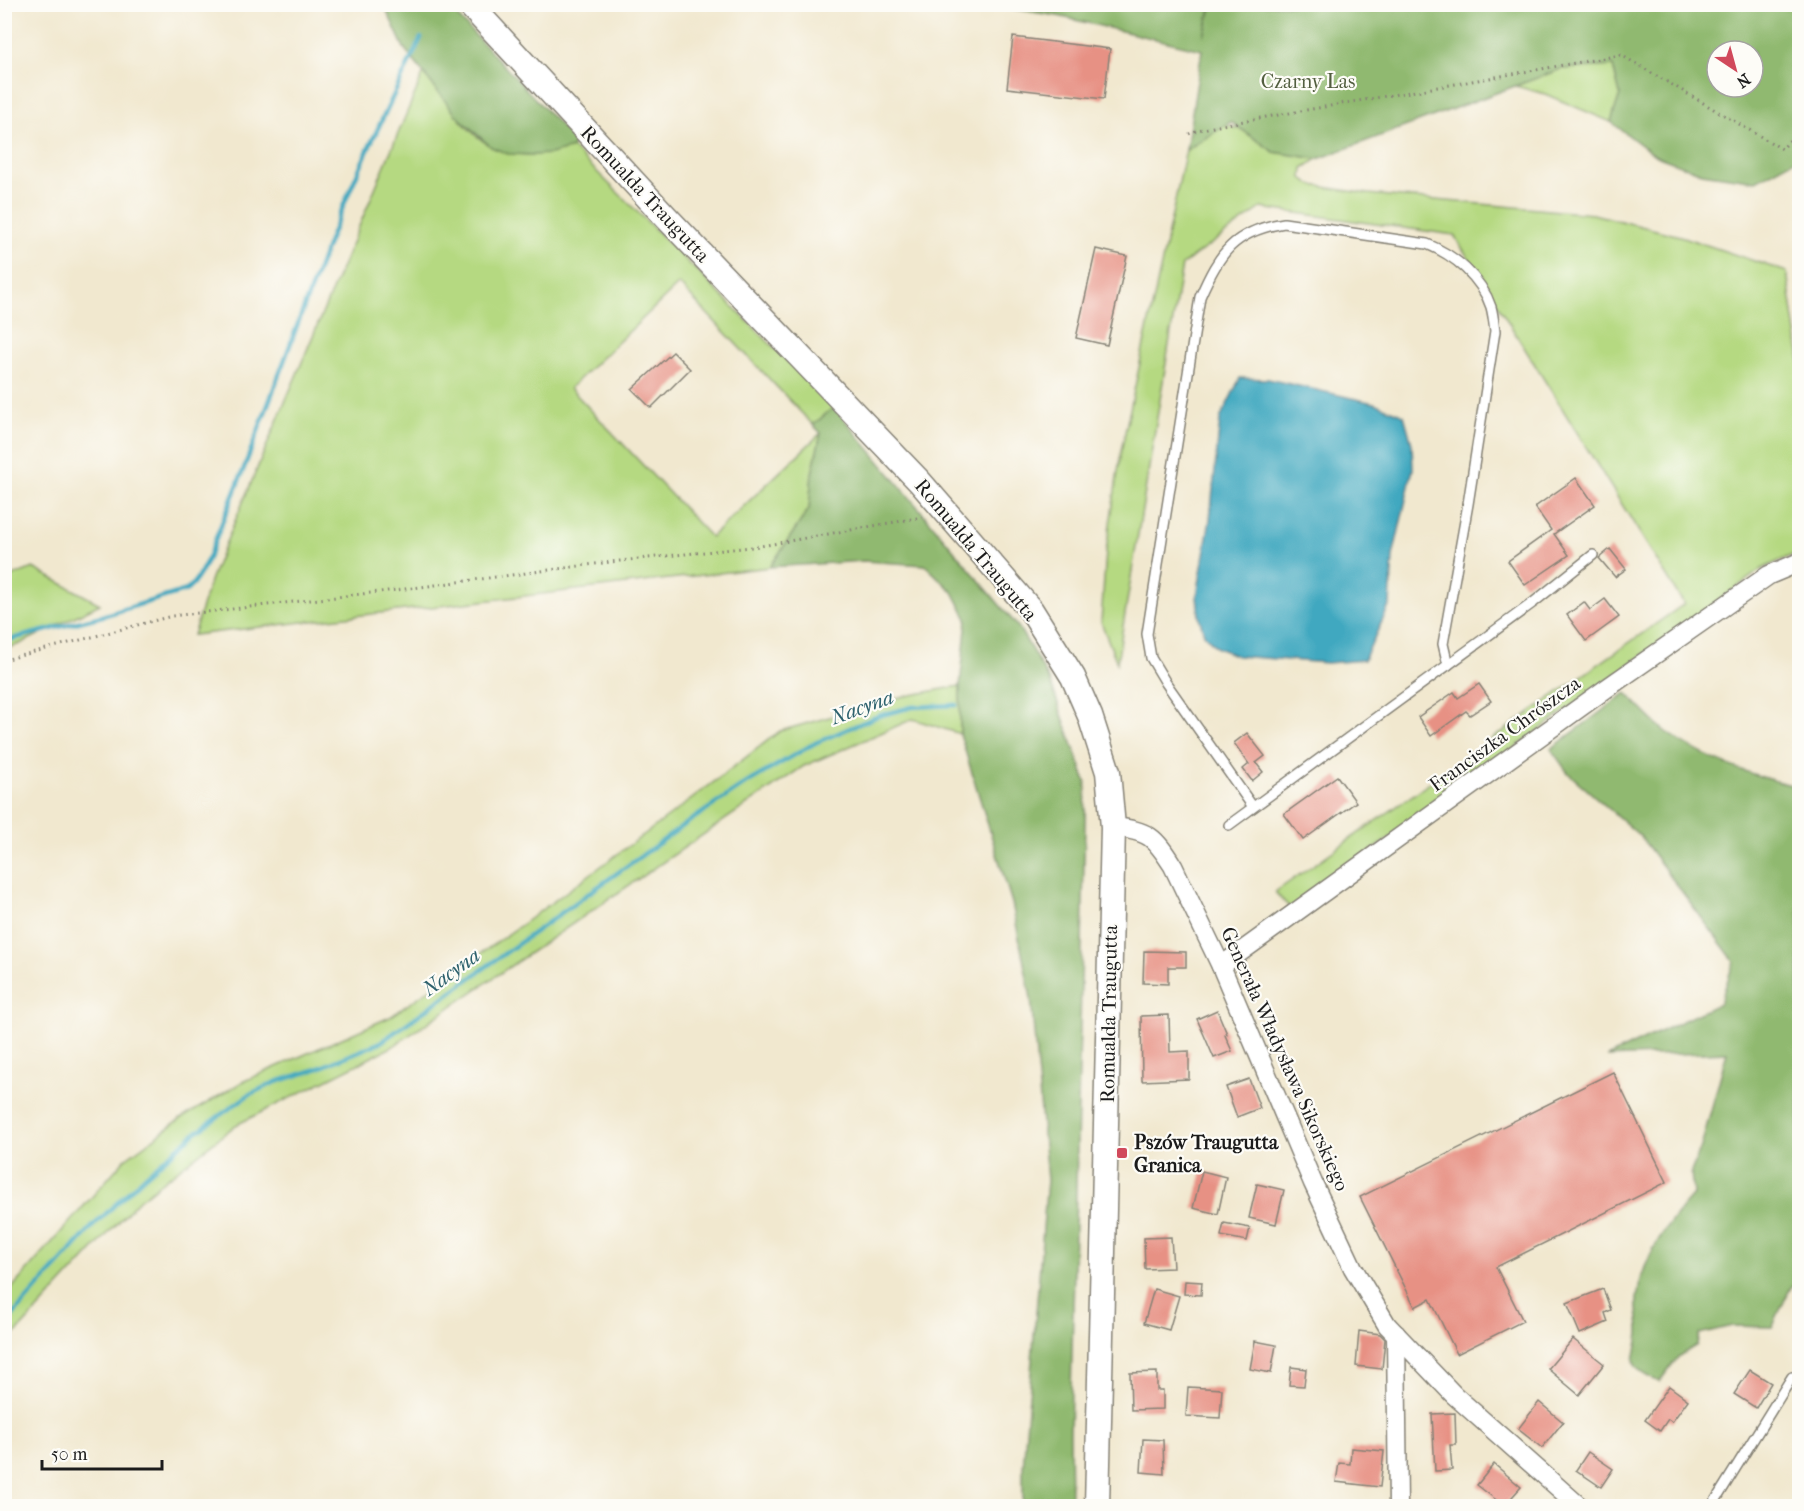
<svg xmlns="http://www.w3.org/2000/svg" width="1804" height="1511" font-family="'IM FELL French Canon',serif">
  <rect width="100%" height="100%" fill="#fdfcf7"/>
  <filter id="ink" filterUnits="userSpaceOnUse"><feTurbulence type="fractalNoise" baseFrequency=".0167" numOctaves="2"/><feDisplacementMap in="SourceGraphic" scale="12" xChannelSelector="R" yChannelSelector="G"/><feConvolveMatrix kernelMatrix="1 2 1 2 8 2 1 2 1" color-interpolation-filters="sRGB"/></filter>
  <filter id="wash" filterUnits="userSpaceOnUse"><feTurbulence type="fractalNoise" baseFrequency=".008" numOctaves="4" result="noise"/><feDisplacementMap in="SourceGraphic" scale="24" xChannelSelector="R" yChannelSelector="G"/><feGaussianBlur stdDeviation="1.35" result="paint"/><feColorMatrix in="noise" values="0 0 0 0 0 0 0 0 0 0 0 0 0 0 0 0 0 1.4 0 .05"/><feComposite in="paint" operator="in"/></filter>
  <g filter="url(#wash)">
    <rect width="100%" height="100%" fill="#f1e8cf"/>
    <!-- green -->
    <g fill="#b5d981" stroke="#687a4e" stroke-width="1.5">
      <path d="M1613 66 1620 94 1611 122 1545 94 1515 86 1561 69Z"/>
      <path d="M424 72C470 133 488 171 573 148L834 407 813 425 679 284 570 388 711 537 821 433 812 473 809 509 770 567 193 635 211 578Z"/>
      <path d="M1225 125 1242 130 1274 152 1318 159 1303 168 1302 178 1312 185 1368 194 1593 214 1680 236 1787 272 1800 361 1799 552 1762 569 1291 909 1275 892 1684 604 1454 235 1261 208 1182 265 1117 663 1101 622 1106 551 1121 451 1186 150Z"/>
      <path d="M33 568 100 604 20 644 5 649V579Z"/>
      <path d="M960 686V734L913 719 804 766 392 1047 236 1125 139 1200 5 1345V1296L125 1159 179 1120 242 1082 390 1017 524 923 680 808 780 731 900 697Z"/>
    </g>
    <!-- forest -->
    <g fill="#90b96f" stroke="#566a46" stroke-width="1.5" fill-rule="evenodd">
      <path d="M384 5H447L574 140 573 148 550 154 535 155 508 154 491 147 456 115 404 48Z"/>
      <path d="M988 5H1211L1204 36 1212 5H1799V160L1796 159 1756 181 1702 173 1656 156 1611 122 1620 94 1613 66 1561 69 1318 159 1274 152 1231 122 1186 150 1202 50 1058 16ZM1717 51H1753V87H1717Z"/>
      <path d="M834 407 1019 628 1050 681 1086 782 1070 1434 1071 1506H1023V1468L1047 1180 1031 998 1012 903 960 734V686L967 619 953 592 925 565 864 561 770 567 809 509 812 474 821 433 813 425Z"/>
      <path d="M1626 693C1639 706 1652 721 1666 732 1705 760 1753 776 1799 787V1280L1791 1287 1772 1327 1732 1326 1699 1334 1697 1345 1679 1356 1659 1382C1622 1364 1637 1363 1639 1332 1639 1321 1636 1310 1637 1299 1642 1258 1666 1225 1693 1195L1691 1172 1701 1147 1727 1052 1607 1057 1720 1003 1734 961 1640 836 1568 773 1551 749Z"/>
    </g>
    <!-- water -->
    <path fill="#40a8c0" stroke="#2e626e" stroke-width="1.5" d="M1240 378 1268 379 1374 403 1404 415 1412 444 1413 469 1393 556 1390 604 1364 660 1327 663 1237 656 1216 647 1204 634 1199 616 1197 596 1210 519 1220 419Z"/>
    <g fill="none" stroke-linecap="round" stroke-linejoin="round">
      <!-- stream -->
      <g stroke="#40a8c0" stroke-width="4.5">
        <path d="M4 641 102 616 187 590C206 573 214 541 224 518 262 427 293 333 329 241 356 172 389 105 421 38"/>
        <path d="M4 1325 93 1226 145 1176 195 1133 250 1094 276 1082 314 1070 381 1042 690 821 745 784 815 743 878 716 912 707 956 705"/>
      </g>
    </g>
    <g id="blocks">
      <!-- building -->
      <g fill="#e79184">
        <path d="M1013 37 1110 49 1104 99 1007 88Z"/>
        <path d="M1096 249 1127 256 1107 345 1076 338Z"/>
        <path d="M673 352 690 369 651 408 632 389Z"/>
        <path d="M1576 478 1595 505 1554 534 1569 555 1525 585 1508 561 1551 530 1535 507Z"/>
        <path d="M1610 549 1626 569 1615 577 1599 558Z"/>
        <path d="M1605 599 1619 617 1586 641 1567 615 1584 602 1590 610Z"/>
        <path d="M1479 684 1491 701 1470 715 1466 711 1431 736 1418 717 1454 692 1458 698Z"/>
        <path d="M1247 733 1265 756 1256 763 1263 772 1252 781 1243 769 1249 764 1234 743Z"/>
        <path d="M1337 776 1356 802 1303 840 1284 814Z"/>
        <path d="M1144 951 1186 952V967H1168V984L1143 983Z"/>
        <path d="M1217 1010 1227 1034 1225 1035 1232 1051 1214 1058 1197 1019Z"/>
        <path d="M1169 1015 1170 1052 1189 1051V1079L1142 1081 1141 1016Z"/>
        <path d="M1613 1072 1667 1182 1496 1267 1523 1321 1457 1354 1430 1299 1415 1307 1360 1197Z"/>
        <path d="M1249 1079 1260 1108 1237 1117 1226 1087Z"/>
        <path d="M1202 1171 1226 1177 1218 1214 1193 1208Z"/>
        <path d="M1257 1184 1284 1190 1276 1224 1249 1218Z"/>
        <path d="M1224 1223 1250 1228 1247 1241 1221 1236Z"/>
        <path d="M1171 1237 1173 1268 1145 1269 1144 1238Z"/>
        <path d="M1185 1281 1202 1282 1201 1295 1184 1294Z"/>
        <path d="M1154 1289 1179 1296 1169 1330 1144 1323Z"/>
        <path d="M1603 1289 1611 1310 1605 1313 1608 1322 1580 1334 1567 1303Z"/>
        <path d="M1359 1331 1380 1334 1385 1339 1382 1369 1356 1366Z"/>
        <path d="M1573 1339 1604 1364 1579 1395 1548 1369Z"/>
        <path d="M1255 1341 1276 1345 1271 1373 1250 1369Z"/>
        <path d="M1291 1367 1306 1369 1304 1386 1289 1385Z"/>
        <path d="M1750 1370 1771 1383 1756 1408 1734 1394Z"/>
        <path d="M1157 1372V1390H1163V1409L1131 1410 1130 1373Z"/>
        <path d="M1669 1386 1688 1400 1672 1422 1668 1419 1660 1431 1645 1420Z"/>
        <path d="M1188 1387 1222 1389 1220 1418 1186 1416Z"/>
        <path d="M1539 1402 1563 1422 1542 1448 1518 1429Z"/>
        <path d="M1455 1413 1456 1445H1450L1452 1470 1435 1471 1432 1414Z"/>
        <path d="M1143 1439 1163 1440 1164 1474 1141 1472Z"/>
        <path d="M1351 1448 1384 1451 1380 1487 1336 1482 1339 1463 1350 1464Z"/>
        <path d="M1588 1452 1613 1469 1601 1487 1576 1470Z"/>
        <path d="M1494 1464 1521 1487 1504 1506 1477 1485Z"/>
      </g>
    </g>
  </g>
  <g filter="url(#ink)">
    <use href="#blocks" fill-opacity="0" stroke="#868276" stroke-width="1.5"/>
    <g fill="none" stroke-linecap="round" stroke-linejoin="round">
      <defs>
        <g id="lane">
          <path d="M1253 807 1166 683 1151 658 1147 634 1200 297C1219 253 1234 231 1284 223L1427 244C1454 255 1481 277 1491 307 1493 314 1494 323 1495 331L1468 504 1443 644 1448 665"/>
          <path d="M1229 825 1534 602 1593 555"/>
          <path d="M1712 1506 1792 1377"/>
        </g>
        <g id="street">
          <path d="M1113 827C1149 831 1154 836 1173 866L1221 966 1313 1183 1353 1268 1387 1325 1454 1395 1579 1506"/>
          <path d="M1221 966 1607 688 1769 575 1800 562"/>
          <path d="M1396 1334 1398 1506"/>
        </g>
        <path id="secondary" d="M469 4 666 217 920 482 1031 610 1073 677 1090 716 1108 772 1113 827 1097 1506"/>
      </defs>
      <!-- lane casing -->
      <use href="#lane" stroke="#868276" stroke-width="12"/>
      <!-- street casing -->
      <use href="#street" stroke="#868276" stroke-width="21"/>
      <!-- secondary casing -->
      <use href="#secondary" stroke="#868276" stroke-width="27"/>
      <!-- path -->
      <g stroke="#868276" stroke-width="3" stroke-dasharray="1.5 4.5" stroke-linecap="butt">
        <path d="M1189 134 1198 130 1238 122 1621 55 1782 149 1800 129"/>
        <path d="M4 660 172 616 405 589 610 562 761 546 923 517"/>
      </g>
      <!-- lane -->
      <use href="#lane" stroke="#fff" stroke-width="9"/>
      <!-- street -->
      <use href="#street" stroke="#fff" stroke-width="18"/>
      <!-- secondary -->
      <use href="#secondary" stroke="#fff" stroke-width="24"/>
    </g>
  </g>
  <!-- markers -->
  <rect fill="#d1495b" stroke="#fdfcf7" stroke-width="2" x="1116" y="1147" width="12" height="12" rx="3"/>
  <g text-anchor="middle" dominant-baseline="central" stroke-width="4.5" stroke-linejoin="round" paint-order="stroke">
    <!-- park labels -->
    <g font-size="20" fill="#525e3f" stroke="#fdfcf7">
      <text x="1308" y="81">Czarny Las</text>
    </g>
    <!-- street labels -->
    <g font-size="20" fill="#1c1c1c" stroke="#fdfcf7">
      <text transform="translate(645 194) rotate(47)">Romualda Traugutta</text>
      <text transform="translate(976 550) rotate(50)">Romualda Traugutta</text>
      <text transform="translate(1505 734) rotate(-36)">Franciszka Chrószcza</text>
      <text transform="translate(1109 1014) rotate(-89)">Romualda Traugutta</text>
      <text transform="translate(1285 1059) rotate(66)">Generała Władysława Sikorskiego</text>
    </g>
    <!-- poi labels -->
    <g font-size="20" font-weight="bold" fill="#1c1c1c" stroke="#fdfcf7" text-anchor="start">
      <text x="1134" y="1142">Pszów Traugutta<tspan x="1134" dy="23">Granica</tspan></text>
    </g>
    <!-- water labels -->
    <g font-size="21" font-style="italic" fill="#2e626e" stroke="#fdfcf7">
      <text transform="translate(862 707) rotate(-20)">Nacyna</text>
      <text transform="translate(451 972) rotate(-36)">Nacyna</text>
    </g>
  </g>
  <!-- margin -->
  <rect width="1804" height="1511" fill="none" stroke="#fdfcf7" stroke-width="24"/>
  <!-- north arrow -->
  <g transform="translate(1735 69) rotate(144)"><circle r="28" fill="#fdfcf7" stroke="#a3a29f" stroke-width="1.5"/>
  <path d="M0-4.5L10 22L0 15L-10 22Z" fill="#d1495b"/>
  <text y="-9" font-size="16" font-weight="bold" text-anchor="middle" fill="#1c1c1c">N</text>
  </g>
  <!-- scale -->
  <path d="M42 1460v9h120v-9" fill="none" stroke="#1c1c1c" stroke-width="3"/>
  <text x="51" y="1460" font-size="18" fill="#1c1c1c" stroke="#fdfcf7" stroke-width="4.5" paint-order="stroke">50 m</text>
</svg>
